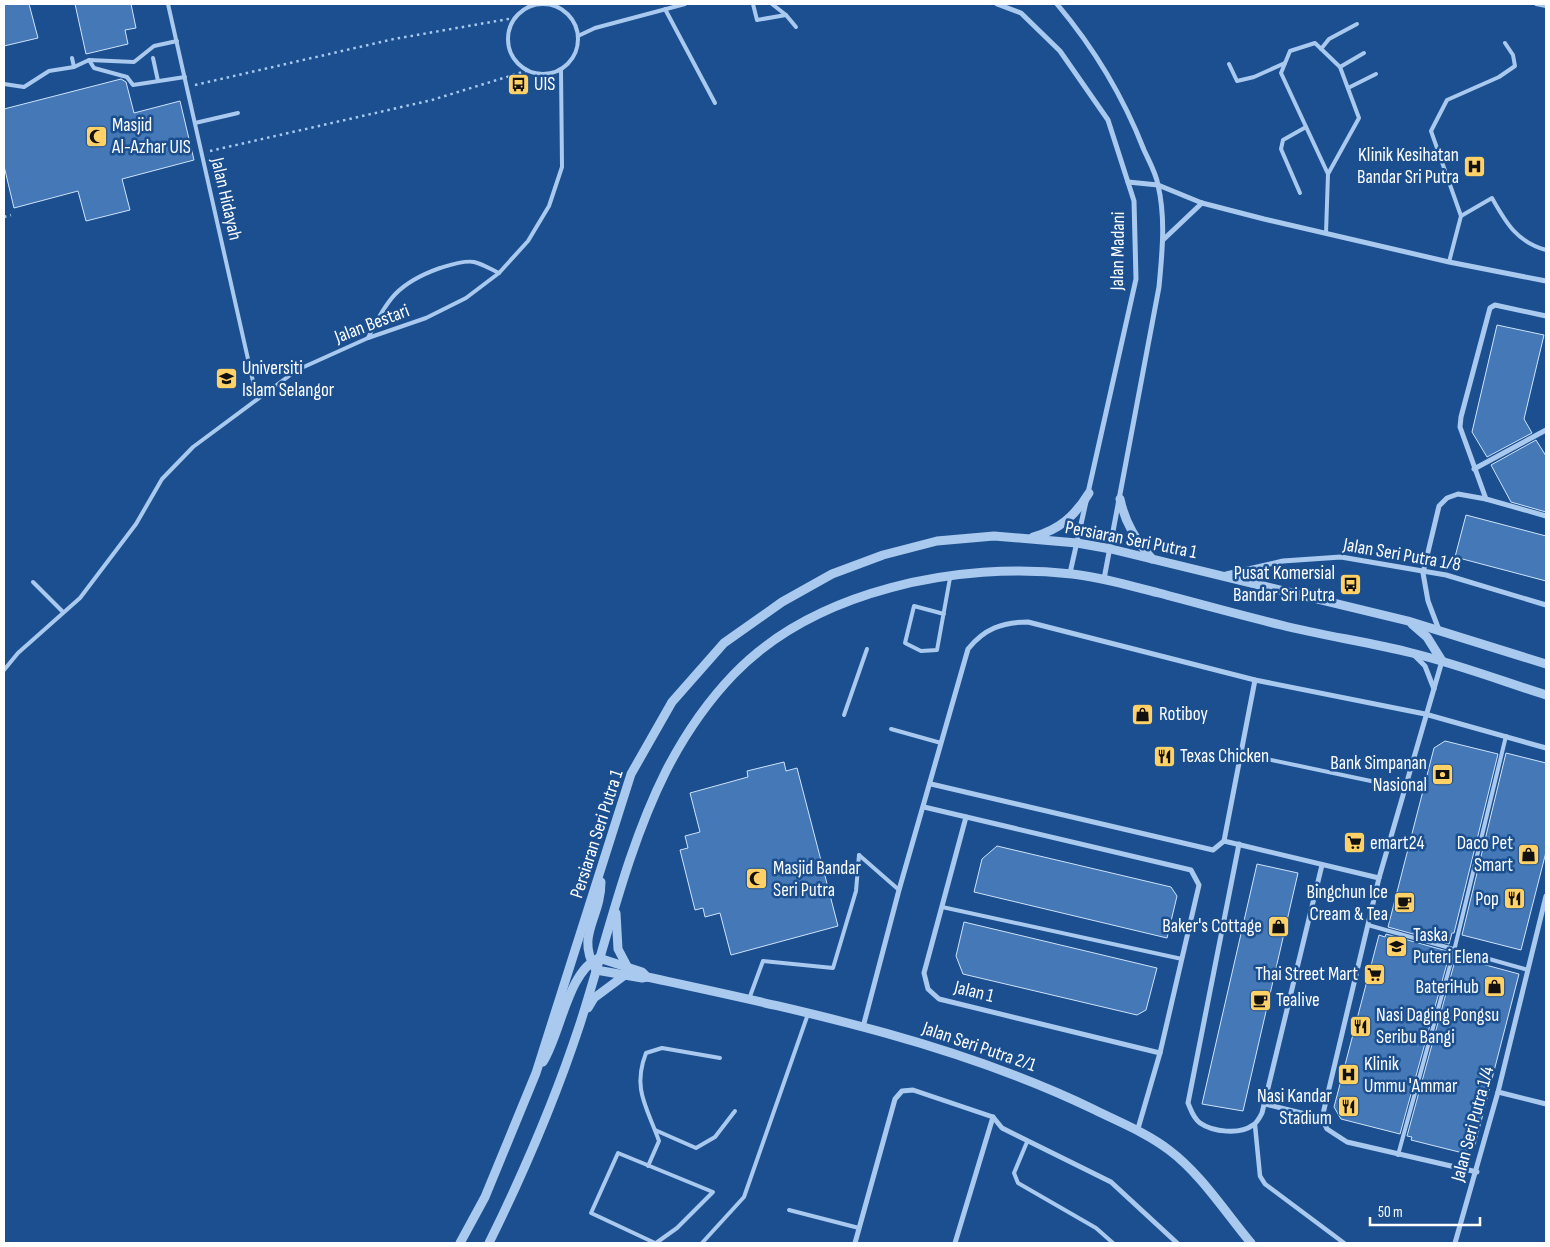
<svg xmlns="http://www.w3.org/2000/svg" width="1550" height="1247" font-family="'Sofia Sans Condensed',sans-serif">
  <rect width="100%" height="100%" fill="#1b4f8f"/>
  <!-- building -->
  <g fill="#4478b7" stroke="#cfe3fa">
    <path d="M4 4H29L38 38 4 46Z"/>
    <path d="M75 4H131L136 28 125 30 128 44 86 54Z"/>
    <path d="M121 79 126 82 134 113 180 101 194 160 122 179 130 210 86 221 78 191 14 208 4 166V109Z"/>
    <path d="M1497 325 1544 335 1524 419 1532 433 1487 457 1472 432Z"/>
    <path d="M1536 440 1546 456V512L1511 502 1491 465Z"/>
    <path d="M1466 515 1546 536V581L1455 557Z"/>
    <path d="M1445 741 1498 754 1454 933H1452L1449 944 1388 927 1434 748Z"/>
    <path d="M1506 753 1546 763V852L1521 950 1462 935Z"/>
    <path d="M784 762 786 771 797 768 838 926 731 955 720 913 705 917 703 908 695 910 680 850 688 848 685 836 700 832 690 793 748 777 747 771Z"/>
    <path d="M997 846 1171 887 1177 896 1167 938 974 892 982 859Z"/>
    <path d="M1257 864 1298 873 1243 1111 1202 1104Z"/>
    <path d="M964 922 1157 968 1146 1010 1137 1015 963 974 956 956Z"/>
    <path d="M1386 934 1447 951 1446 955 1449 956 1400 1134 1341 1119 1334 1107 1379 935 1385 937Z"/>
    <path d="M1456 957 1519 974 1475 1145 1463 1153 1411 1140 1412 1137 1407 1136Z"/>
  </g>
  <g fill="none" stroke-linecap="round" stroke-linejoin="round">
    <!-- path -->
    <g stroke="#a9c9ee" stroke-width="2.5" stroke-dasharray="2.5 4" stroke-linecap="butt">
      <path d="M195 85 394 39 514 18"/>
      <path d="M210 151 432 100 526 71"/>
      <path d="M4 217 11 215"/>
    </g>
    <!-- service -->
    <g stroke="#a9c9ee" stroke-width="4">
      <circle cx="543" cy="39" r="35"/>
      <path d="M168 4 257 399"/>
      <path d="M753 4 757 20 786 15"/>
      <path d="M772 4 786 15 796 27"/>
      <path d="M1536 4 1546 6"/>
      <path d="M665 9 715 103"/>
      <path d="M578 36 595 28 685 4"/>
      <path d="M1321 49 1329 39 1357 24"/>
      <path d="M72 58 74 67"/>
      <path d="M153 58 158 81"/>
      <path d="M89 60 94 68 127 77 133 85 185 77"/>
      <path d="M1229 64 1237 81 1254 77 1285 63"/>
      <path d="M1340 67 1364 53"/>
      <path d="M4 84 24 87 49 71 74 67 89 60 134 62 154 46 177 41"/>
      <path d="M1348 88 1376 74"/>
      <path d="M195 123 238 113"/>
      <path d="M1300 193 1281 149 1283 140 1306 127"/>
      <path d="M1461 216 1492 198C1506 223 1517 242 1546 250"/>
      <path d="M1326 233 1328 174 1281 73 1290 51 1315 43 1340 67 1359 118 1328 174"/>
      <path d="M1449 262 1461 216 1431 131 1447 100 1499 77 1515 66 1513 55 1505 43"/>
      <path d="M368 338C387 299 398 283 440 268 450 265 464 260 474 262 483 264 492 270 499 273"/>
      <path d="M33 582 63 612"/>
      <path d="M944 614 914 606 905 643 921 651 937 650 950 578"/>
      <path d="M4 670 18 653 80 598 136 524 162 479 193 447 297 370 368 338 426 318 466 298 499 273 528 241 549 206 562 167 561 70"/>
      <path d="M844 715 867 649"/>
      <path d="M891 729 941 743"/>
      <path d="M1243 754 1404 788"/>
      <path d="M859 855 899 890"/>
      <path d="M942 907 1182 959"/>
      <path d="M1368 925 1528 970"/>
      <path d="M749 999 763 961 833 968 856 891 859 855"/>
      <path d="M655 1130 696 1148 715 1137 735 1111"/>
      <path d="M1027 1142 1014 1173 1018 1183 1096 1228 1113 1243"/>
      <path d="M1398 1155 1454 951 1506 736"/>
      <path d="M648 1166 659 1141C647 1107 632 1089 646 1053L662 1048 720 1058"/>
      <path d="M789 1210 859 1228"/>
      <path d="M655 1243 591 1213 618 1153 713 1192 677 1228 656 1243"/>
      <path d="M702 1243 744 1197 808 1014"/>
    </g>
    <!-- pedestrian -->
    <path stroke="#a9c9ee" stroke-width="4.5" d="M1255 1125 1260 1176 1265 1184 1344 1243"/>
    <!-- minor -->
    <g stroke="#a9c9ee" stroke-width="5">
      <path d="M997 4 1021 13 1060 51 1108 120 1134 201 1136 279 1070 573"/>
      <path d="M1057 4C1094 48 1123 96 1144 150 1149 161 1156 173 1158 185 1166 219 1162 254 1159 287L1104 579"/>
      <path d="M1128 182 1158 185 1202 203 1264 219 1449 262 1546 281"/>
      <path d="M1164 239 1202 203"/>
      <path d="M1474 469 1546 430"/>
      <path d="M1486 499 1460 427 1461 417 1490 308 1495 305 1546 316"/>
      <path d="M1226 574 1283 561 1341 557 1446 575 1546 605"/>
      <path d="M1439 630 1428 601 1423 573 1439 506 1447 498 1458 494 1486 499 1546 516"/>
      <path d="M1413 654 1425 666 1434 689"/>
      <path d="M1255 680 1224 841 1379 878"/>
      <path d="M931 784 1213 850 1224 841"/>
      <path d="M924 807 1191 870 1199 885 1160 1053 1137 1132"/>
      <path d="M966 817 924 973 928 989 939 999 1160 1053"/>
      <path d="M1239 844 1188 1103C1191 1110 1193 1118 1200 1123 1213 1132 1240 1135 1253 1125 1257 1123 1260 1117 1262 1113L1322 865"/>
      <path d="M863 1027 899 890 968 649C984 629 1002 622 1028 622L1255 680 1425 714 1546 748"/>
      <path d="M1498 1092 1546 1104"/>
      <path d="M1265 1104 1322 1118"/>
      <path d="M1322 1118 1379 878 1442 661"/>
      <path d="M1322 1118 1327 1129 1347 1142 1477 1172"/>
      <path d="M855 1243 895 1099 902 1091 913 1090 993 1117 1002 1128 1111 1182 1177 1243"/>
      <path d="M955 1243 993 1117"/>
      <path d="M1455 1243 1498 1092 1546 896"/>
    </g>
    <!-- tertiary -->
    <g stroke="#a9c9ee" stroke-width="9">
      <path d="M1120 499C1125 523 1136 540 1152 559"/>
      <path d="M1033 537C1059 530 1075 516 1089 493"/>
      <path d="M1412 624 1427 637 1442 661"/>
      <path d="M601 882C601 919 575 935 596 970L642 978 647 977"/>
      <path d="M616 913 618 949 628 968"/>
      <path d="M588 1008 594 998 625 975"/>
      <path d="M543 1062C561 1033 568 971 599 958L642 972 647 977C799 1010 955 1042 1095 1110 1119 1122 1147 1133 1169 1150 1201 1174 1225 1212 1251 1243"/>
      <path d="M460 1243 485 1197 536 1073 631 774 672 702 724 643 782 602 832 574 883 555 937 541 994 536 1077 543 1111 549 1408 621 1546 664"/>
      <path d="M489 1243C524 1172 555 1100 580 1024 607 940 626 851 666 771 684 736 707 702 734 674 815 590 959 561 1072 574 1102 577 1130 586 1159 593 1200 604 1240 615 1281 625 1324 636 1369 642 1412 653 1457 664 1502 681 1546 695"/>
    </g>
  </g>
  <!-- icons -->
  <defs>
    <symbol id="bus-square" viewBox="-11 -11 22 22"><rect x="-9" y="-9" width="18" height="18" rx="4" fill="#ffd166" stroke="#1b4f8f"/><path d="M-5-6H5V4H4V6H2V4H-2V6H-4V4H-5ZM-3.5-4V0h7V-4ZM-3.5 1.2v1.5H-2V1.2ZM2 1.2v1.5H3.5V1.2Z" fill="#111"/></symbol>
    <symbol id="mosque-square" viewBox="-11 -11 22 22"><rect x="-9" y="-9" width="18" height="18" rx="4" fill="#ffd166" stroke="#1b4f8f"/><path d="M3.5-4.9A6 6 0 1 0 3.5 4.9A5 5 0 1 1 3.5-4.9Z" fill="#111"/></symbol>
    <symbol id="hospital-square" viewBox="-11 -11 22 22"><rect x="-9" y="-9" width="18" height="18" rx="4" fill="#ffd166" stroke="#1b4f8f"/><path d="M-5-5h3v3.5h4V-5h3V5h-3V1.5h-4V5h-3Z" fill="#111"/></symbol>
    <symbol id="university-square" viewBox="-11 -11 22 22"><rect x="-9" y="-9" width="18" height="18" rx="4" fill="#ffd166" stroke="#1b4f8f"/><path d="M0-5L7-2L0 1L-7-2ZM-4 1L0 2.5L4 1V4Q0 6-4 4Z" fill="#111"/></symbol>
    <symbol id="shop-square" viewBox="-11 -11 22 22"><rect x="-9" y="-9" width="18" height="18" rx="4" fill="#ffd166" stroke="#1b4f8f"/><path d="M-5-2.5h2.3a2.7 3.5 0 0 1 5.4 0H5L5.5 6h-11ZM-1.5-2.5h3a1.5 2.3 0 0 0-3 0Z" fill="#111"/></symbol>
    <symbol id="restaurant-square" viewBox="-11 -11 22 22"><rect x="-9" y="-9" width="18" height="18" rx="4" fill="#ffd166" stroke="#1b4f8f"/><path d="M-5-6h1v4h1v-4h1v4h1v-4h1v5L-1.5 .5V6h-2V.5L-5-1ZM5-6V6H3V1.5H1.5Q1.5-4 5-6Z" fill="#111"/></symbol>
    <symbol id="bank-square" viewBox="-11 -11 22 22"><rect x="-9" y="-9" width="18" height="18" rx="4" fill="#ffd166" stroke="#1b4f8f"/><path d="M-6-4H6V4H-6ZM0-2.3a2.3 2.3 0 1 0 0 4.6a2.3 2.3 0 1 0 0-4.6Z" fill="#111"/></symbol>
    <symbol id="supermarket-square" viewBox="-11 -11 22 22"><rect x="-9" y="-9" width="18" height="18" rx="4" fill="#ffd166" stroke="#1b4f8f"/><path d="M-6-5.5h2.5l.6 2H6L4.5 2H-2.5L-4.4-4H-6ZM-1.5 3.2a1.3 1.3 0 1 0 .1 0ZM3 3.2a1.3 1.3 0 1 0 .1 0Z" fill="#111"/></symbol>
    <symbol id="cafe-square" viewBox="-11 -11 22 22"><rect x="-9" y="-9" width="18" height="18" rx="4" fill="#ffd166" stroke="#1b4f8f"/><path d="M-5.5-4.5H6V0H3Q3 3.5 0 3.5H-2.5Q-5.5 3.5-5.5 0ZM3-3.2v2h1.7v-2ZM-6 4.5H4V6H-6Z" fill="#111"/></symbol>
    <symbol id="school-square" viewBox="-11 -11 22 22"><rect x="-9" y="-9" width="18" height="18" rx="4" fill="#ffd166" stroke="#1b4f8f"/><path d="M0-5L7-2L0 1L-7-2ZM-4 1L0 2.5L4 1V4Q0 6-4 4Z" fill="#111"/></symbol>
  </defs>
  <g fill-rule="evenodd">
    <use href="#bus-square" x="506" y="72" width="25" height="25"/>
    <use href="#mosque-square" x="84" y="124" width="25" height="25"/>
    <use href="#hospital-square" x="1462" y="154" width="25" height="25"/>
    <use href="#university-square" x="214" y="366" width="25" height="25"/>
    <use href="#bus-square" x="1338" y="572" width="25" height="25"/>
    <use href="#shop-square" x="1130" y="702" width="25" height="25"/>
    <use href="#restaurant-square" x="1152" y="744" width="25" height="25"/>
    <use href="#bank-square" x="1430" y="762" width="25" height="25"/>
    <use href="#supermarket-square" x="1342" y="830" width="25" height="25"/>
    <use href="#shop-square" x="1516" y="842" width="25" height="25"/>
    <use href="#mosque-square" x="744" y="866" width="25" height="25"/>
    <use href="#restaurant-square" x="1502" y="886" width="25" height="25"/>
    <use href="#cafe-square" x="1392" y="890" width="25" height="25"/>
    <use href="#shop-square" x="1266" y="914" width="25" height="25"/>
    <use href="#school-square" x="1384" y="934" width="25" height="25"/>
    <use href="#supermarket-square" x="1362" y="962" width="25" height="25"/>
    <use href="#shop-square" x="1482" y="974" width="25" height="25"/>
    <use href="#cafe-square" x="1248" y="988" width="25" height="25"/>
    <use href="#restaurant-square" x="1348" y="1014" width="25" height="25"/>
    <use href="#hospital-square" x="1336" y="1062" width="25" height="25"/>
    <use href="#restaurant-square" x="1336" y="1094" width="25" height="25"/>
  </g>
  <g text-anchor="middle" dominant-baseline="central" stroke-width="5" stroke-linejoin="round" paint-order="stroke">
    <!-- poi labels -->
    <g font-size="19" fill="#fff" stroke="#1b4f8f" text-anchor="start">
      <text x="534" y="84">UIS</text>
      <text x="112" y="125">Masjid<tspan x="112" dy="22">Al-Azhar UIS</tspan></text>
      <text x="1459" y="155" text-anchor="end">Klinik Kesihatan<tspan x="1459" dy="22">Bandar Sri Putra</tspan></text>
      <text x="242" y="368">Universiti<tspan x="242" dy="22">Islam Selangor</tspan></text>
      <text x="1335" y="573" text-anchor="end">Pusat Komersial<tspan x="1335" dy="22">Bandar Sri Putra</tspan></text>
      <text x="1159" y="714">Rotiboy</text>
      <text x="1180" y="756">Texas Chicken</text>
      <text x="1427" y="763" text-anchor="end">Bank Simpanan<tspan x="1427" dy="22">Nasional</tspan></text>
      <text x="1370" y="843">emart24</text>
      <text x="1513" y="843" text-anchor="end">Daco Pet<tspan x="1513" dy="22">Smart</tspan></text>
      <text x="773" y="868">Masjid Bandar<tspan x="773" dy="22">Seri Putra</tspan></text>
      <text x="1388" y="892" text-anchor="end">Bingchun Ice<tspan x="1388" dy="22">Cream &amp; Tea</tspan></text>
      <text x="1499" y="899" text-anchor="end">Pop</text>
      <text x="1262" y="926" text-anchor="end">Baker's Cottage</text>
      <text x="1413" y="935">Taska<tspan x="1413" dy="22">Puteri Elena</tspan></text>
      <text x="1358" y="974" text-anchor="end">Thai Street Mart</text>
      <text x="1479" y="987" text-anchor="end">BateriHub</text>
      <text x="1276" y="1000">Tealive</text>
      <text x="1376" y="1015">Nasi Daging Pongsu<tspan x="1376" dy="22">Seribu Bangi</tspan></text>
      <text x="1364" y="1064">Klinik<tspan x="1364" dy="22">Ummu 'Ammar</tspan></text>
      <text x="1332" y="1096" text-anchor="end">Nasi Kandar<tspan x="1332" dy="22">Stadium</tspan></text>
    </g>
    <!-- street labels -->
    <g font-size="19" fill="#fff" stroke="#1b4f8f">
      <text transform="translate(226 199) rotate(77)">Jalan Hidayah</text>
      <text transform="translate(1118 251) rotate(-89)">Jalan Madani</text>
      <text transform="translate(372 324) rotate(-21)">Jalan Bestari</text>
      <text transform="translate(1131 540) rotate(11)">Persiaran Seri Putra 1</text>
      <text transform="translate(1402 555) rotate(10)">Jalan Seri Putra 1/8</text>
      <text transform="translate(597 834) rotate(-72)">Persiaran Seri Putra 1</text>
      <text transform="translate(974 992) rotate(14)">Jalan 1</text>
      <text transform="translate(979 1047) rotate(19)">Jalan Seri Putra 2/1</text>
      <text transform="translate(1473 1124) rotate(-75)">Jalan Seri Putra 1/4</text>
    </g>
  </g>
  <!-- border -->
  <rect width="1550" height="1247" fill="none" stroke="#ffffff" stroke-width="10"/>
  <!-- scale -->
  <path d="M1370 1217v8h110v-8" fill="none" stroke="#ffffff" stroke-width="2.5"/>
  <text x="1378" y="1217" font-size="15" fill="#ffffff" stroke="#1b4f8f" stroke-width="4" paint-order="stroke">50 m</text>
</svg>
